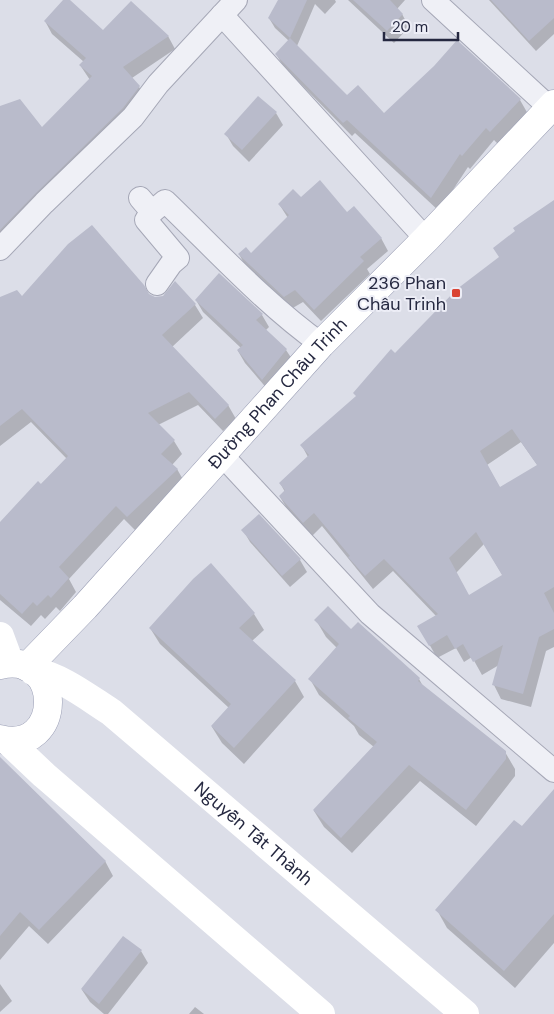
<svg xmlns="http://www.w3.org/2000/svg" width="554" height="1014" font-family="'DM Sans',sans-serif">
  <rect width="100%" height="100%" fill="#dcdee8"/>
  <!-- shadow -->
  <g fill="#0003" fill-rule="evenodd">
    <path d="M65 0H68L103 32 168 36 175 49 132 78 139 87 147 99 0 250V107L42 129 90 80 80 65 84 62 52 34 45 21Z"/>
    <path d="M280 0H335L336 2 325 14 315 4 297 46 347 97 384 115 435 67 457 42 520 100 528 114 499 145 494 140 470 169 468 167 439 211 355 133 352 136 284 67 276 54 289 41 275 28 269 18Z"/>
    <path d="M348 0H405L397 9 402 14 409 27 394 43Z"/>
    <path d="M489 0H554V34L536 51Z"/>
    <path d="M276 113 283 125 249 162 233 146 226 134Z"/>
    <path d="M301 199 347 214 381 238 388 251 367 269 370 274 321 321 303 302 291 309 246 267 239 254 251 255 288 218 279 204Z"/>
    <path d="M554 202V647L546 651 531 707 501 699 494 685 499 665 482 675 472 657 464 662 456 648 437 658 419 626 436 616 393 571 373 589 322 526 312 536 288 510 280 497 285 492 280 483 308 457 302 446 357 397 395 355 500 258ZM521 442 538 466 500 488 487 465ZM484 544 503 576 469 596 456 573Z"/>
    <path d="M149 296 155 298 195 305 203 318 172 347 228 405 236 419 223 431 198 405 158 425 174 441 182 454 172 465 177 469 185 483 135 530 124 519 69 579 76 592 60 611 56 607 45 619 41 615 31 626 0 600V524L67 459 31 422 0 446V304L22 298Z"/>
    <path d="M196 300 262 315 269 327 265 331 286 350 294 362 269 391 245 363 238 351 241 348 203 312Z"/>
    <path d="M243 530 300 560 307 572 290 587 250 542Z"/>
    <path d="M254 614 264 630 252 641 295 681 304 697 244 764 222 743 212 727 229 708 160 644 150 628Z"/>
    <path d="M316 620 351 631 419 679 424 688 505 752 515 769V776L476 826 420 781 352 853 324 827 314 811 374 747 359 735 354 726 319 695 310 679 337 648 326 637Z"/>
    <path d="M0 774 105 861 113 876 48 944 29 926 0 960Z"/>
    <path d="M554 795V943L515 988 447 928 437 910Z"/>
    <path d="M141 951 148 963 108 1014H104L90 1002 82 990Z"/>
    <path d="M0 984 12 1001 0 1012Z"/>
    <path d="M195 1007 204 1014H189Z"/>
  </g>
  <!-- building -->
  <g fill="#b9bbcb" fill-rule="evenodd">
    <path d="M63 0H70L103 30 131 1 169 36 123 67 140 86 123 108 35 194 0 230V106L20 99 42 127 92 76 79 65 86 58 44 21Z"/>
    <path d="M278 0H307L290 38 268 18Z"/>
    <path d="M353 0H390L403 14 387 31Z"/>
    <path d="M491 0H554V18L529 41Z"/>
    <path d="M290 38 347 95 358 85 384 113 434 66 457 40 521 99 490 132 486 128 462 156 460 154 431 198 347 120 343 123 275 54Z"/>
    <path d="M258 96 277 112 242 150 224 134Z"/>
    <path d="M320 180 347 212 354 206 382 238 360 257 364 261 314 310 295 290 284 297 238 254 246 247 251 253 289 215 278 204 293 189 301 197Z"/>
    <path d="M554 200V587L544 593 554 613V629L539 637 523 694 492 685 503 645 473 662 463 644 455 649 447 635 429 646 417 626 438 614 384 559 365 576 348 557 350 556 314 513 303 523 279 496 285 490 279 483 309 455 300 445 356 396 353 393 391 349 395 353 457 289 499 257 493 248 515 231 513 228ZM512 429 537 465 500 487 480 451ZM476 532 502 575 469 595 449 558Z"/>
    <path d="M92 225 144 285 149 294 155 297 163 296 175 281 196 304 162 335 229 405 215 419 189 392 148 413 175 440 161 454 178 469 127 517 116 506 59 567 69 578 51 598 48 595 37 606 33 602 22 614 0 594V522L38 481 41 484 68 456 22 409 0 426V297L17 290 22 296 68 244Z"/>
    <path d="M219 273 263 314 256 320 287 349 262 380 237 350 243 345 195 300Z"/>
    <path d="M259 514 301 559 282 576 241 530Z"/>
    <path d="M211 563 255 613 239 628 296 680 234 748 211 726 231 704 149 628 193 579Z"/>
    <path d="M328 606 351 629 358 622 420 678 418 681 506 751V759L466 810 409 765 341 838 313 810 377 742 348 718 350 716 308 679 339 644 314 620Z"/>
    <path d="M0 757 106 861 39 930 20 912 0 936Z"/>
    <path d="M554 789V914L504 971 435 910 514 820 522 826Z"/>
    <path d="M123 936 142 950 99 1004 81 989Z"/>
  </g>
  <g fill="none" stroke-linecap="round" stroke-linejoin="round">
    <defs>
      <g id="street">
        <path d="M433 0 550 108"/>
        <path d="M222 15 426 239"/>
        <path d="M140 198 152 212 146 220 178 258 171 264 157 284"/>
        <path d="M152 212 165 201C215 249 265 304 321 344"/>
        <path d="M0 249 44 203 133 117 158 84 236 0"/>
        <path d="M222 455 370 614 554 771"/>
      </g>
      <g id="primary">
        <path d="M0 665C65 650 63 755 0 739"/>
        <path id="s2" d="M27 667 85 607 321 344 426 239 554 104"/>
      </g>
    </defs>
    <!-- street casing -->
    <use href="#street" stroke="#a5a7b6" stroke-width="24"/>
    <!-- primary casing -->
    <use href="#primary" stroke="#9a9eb5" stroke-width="29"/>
    <!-- street -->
    <use href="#street" stroke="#eff0f6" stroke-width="22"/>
    <!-- secondary -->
    <g stroke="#fff" stroke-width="28">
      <path d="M0 636 10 663"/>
      <path id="s1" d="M33 671C62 677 86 696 111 712L465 1014"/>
      <path d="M8 741 44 775 321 1014"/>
    </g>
    <!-- primary -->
    <use href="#primary" stroke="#fff" stroke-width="28"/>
  </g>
  <!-- markers -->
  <rect fill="#da4434" stroke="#ecedf6" stroke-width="2" x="451" y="288" width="10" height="10" rx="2.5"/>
  <g text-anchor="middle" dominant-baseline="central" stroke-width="4" stroke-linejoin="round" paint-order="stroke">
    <!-- poi labels -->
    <g font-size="18" fill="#252840" stroke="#ecedf6" text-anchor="end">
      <text x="446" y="283">236 Phan<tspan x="446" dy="21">Châu Trinh</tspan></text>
    </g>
    <!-- street labels -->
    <g font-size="18" fill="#252840" stroke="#ecedf6">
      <text stroke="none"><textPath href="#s2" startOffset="371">Đường Phan Châu Trinh</textPath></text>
      <text stroke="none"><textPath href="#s1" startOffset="276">Nguyễn Tất Thành</textPath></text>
    </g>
  </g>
  <!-- scale -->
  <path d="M384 32v8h74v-8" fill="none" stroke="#252840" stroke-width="2.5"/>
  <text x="392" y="32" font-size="15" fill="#252840" stroke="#ecedf6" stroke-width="4" paint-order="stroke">20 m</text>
</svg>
